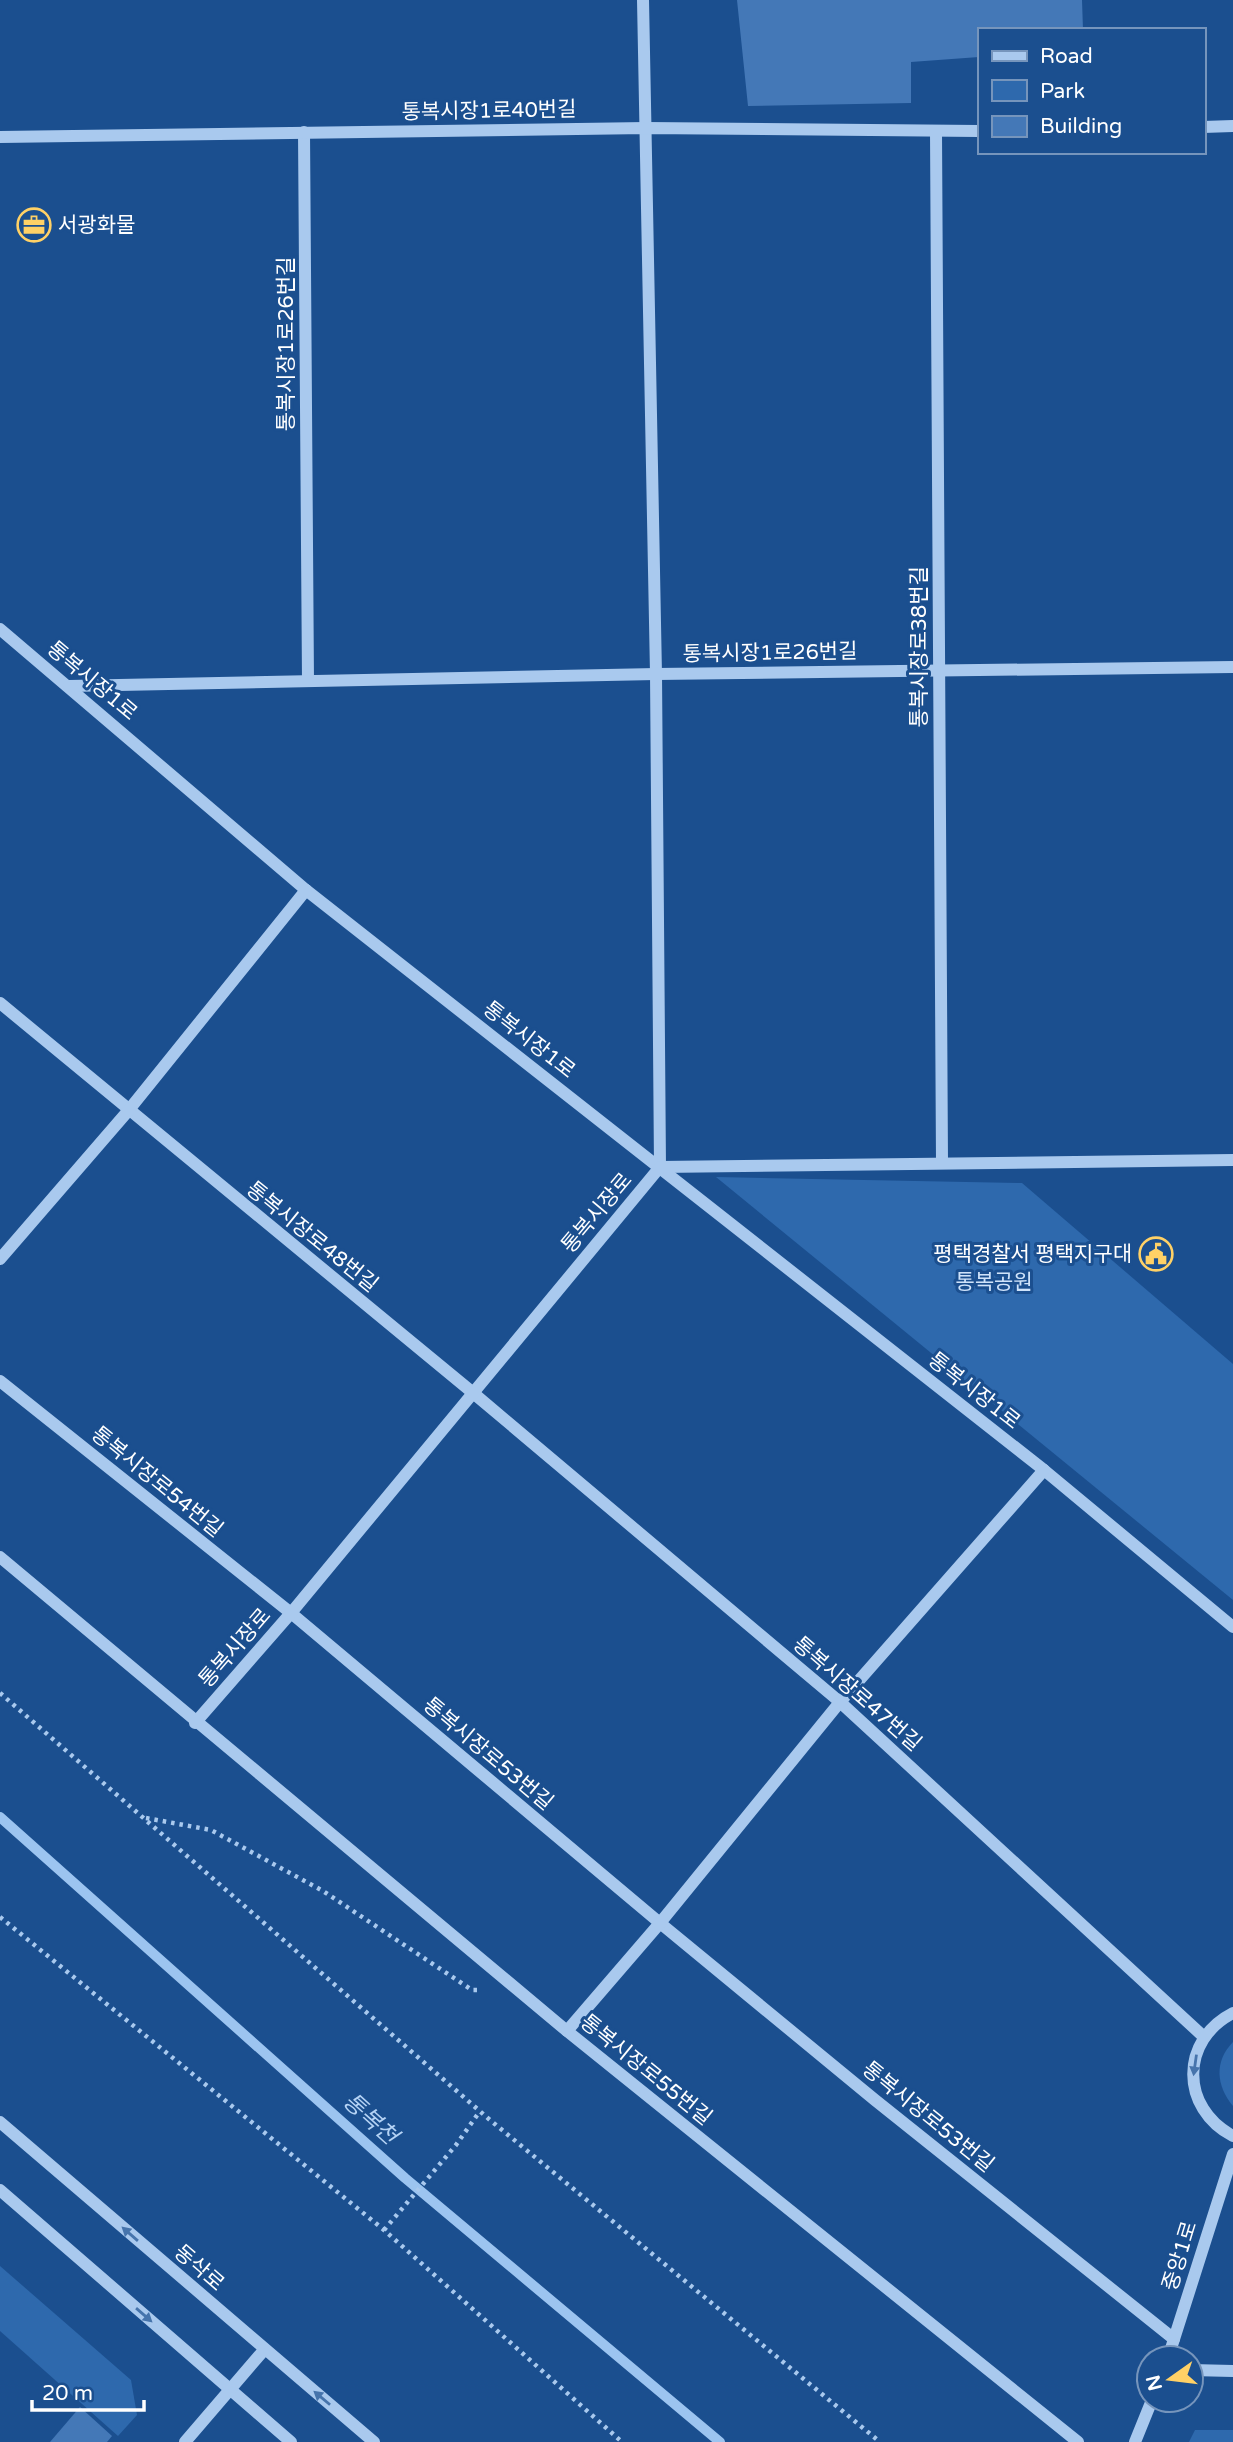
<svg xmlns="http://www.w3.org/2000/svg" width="1233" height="2442" font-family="'Varela Round','Noto Sans KR',sans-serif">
  <rect width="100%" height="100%" fill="#1b4f8f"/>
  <!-- green -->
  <g fill="#2e69ad">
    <path d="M716 1177 1022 1183 1233 1364V1600Z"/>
    <path d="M1233 2042V2106C1216 2086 1214 2061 1233 2042Z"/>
    <path d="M0 2266 131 2380 137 2415 118 2436 0 2331Z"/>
    <path d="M1195 2430H1233V2442H1189Z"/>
  </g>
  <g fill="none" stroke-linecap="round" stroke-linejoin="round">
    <!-- stream -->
    <path stroke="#9cc4f0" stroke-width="10" d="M0 1817 405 2178 720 2442"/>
  </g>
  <!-- building -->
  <g fill="#4478b7">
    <path d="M737 0H1082L1083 30H979V57L911 62V103L748 106Z"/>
    <path d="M80 2407 112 2436 107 2442H50Z"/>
  </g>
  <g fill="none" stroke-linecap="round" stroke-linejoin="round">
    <!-- path -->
    <g stroke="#a9c9ee" stroke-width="4.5" stroke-dasharray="3.5 5" stroke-linecap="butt">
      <path d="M0 1693 490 2120 880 2442"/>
      <path d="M146 1818 211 1830 323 1891 472 1990H479"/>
      <path d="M0 1917 384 2230 622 2442"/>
      <path d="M384 2230 456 2145 480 2111"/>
    </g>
    <!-- minor -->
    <g stroke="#a9c9ee" stroke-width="12">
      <path d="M643 0 656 674 660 1167"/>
      <path d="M1203 127 1233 126"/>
      <path d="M304 132 308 681"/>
      <path d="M936 132 942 1162"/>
      <path d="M0 137 646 128 979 131"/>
      <path d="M0 629 306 890 1044 1470 1233 1627"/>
      <path d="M69 686 656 674 1233 667"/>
      <path d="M0 1003 472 1392 840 1702 1204 2037"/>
      <path d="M0 1259 128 1111 306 890"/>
      <path d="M0 1381 291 1613 660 1923 875 2100 1174 2339"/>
      <path d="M0 1557 567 2031 1078 2442"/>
      <path d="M195 1723 291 1613 660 1167 1233 1160"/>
      <path d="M1233 2013C1180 2040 1180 2108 1233 2136"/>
      <path d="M567 2031 660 1923 840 1702 1044 1470"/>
      <path d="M0 2122 374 2442"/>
      <path d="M0 2190 291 2442"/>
      <path d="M1168 2358 1233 2154"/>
      <path d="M1191 2370 1233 2371"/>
      <path d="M185 2442 264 2350"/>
      <path d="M1135 2442 1152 2400"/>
    </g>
  </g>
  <!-- one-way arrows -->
  <defs><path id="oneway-solid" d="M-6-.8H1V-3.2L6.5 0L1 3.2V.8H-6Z" transform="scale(1.75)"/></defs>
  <g fill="#4674ac">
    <use href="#oneway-solid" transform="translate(1195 2065) rotate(98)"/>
    <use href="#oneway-solid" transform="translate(130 2234) rotate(-139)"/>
    <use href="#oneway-solid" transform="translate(144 2315) rotate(41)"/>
    <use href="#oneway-solid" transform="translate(322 2398) rotate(-140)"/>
  </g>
  <!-- icons -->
  <defs>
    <symbol id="office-ring" viewBox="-11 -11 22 22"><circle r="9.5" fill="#1b4f8f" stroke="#ffd166" stroke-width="1.5"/><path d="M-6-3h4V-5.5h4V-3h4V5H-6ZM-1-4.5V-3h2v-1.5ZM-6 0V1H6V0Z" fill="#ffd166"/></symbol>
    <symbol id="civic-ring" viewBox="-11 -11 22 22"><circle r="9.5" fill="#1b4f8f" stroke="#ffd166" stroke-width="1.5"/><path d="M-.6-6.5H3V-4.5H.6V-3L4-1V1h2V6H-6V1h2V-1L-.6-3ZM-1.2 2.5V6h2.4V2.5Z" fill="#ffd166"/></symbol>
  </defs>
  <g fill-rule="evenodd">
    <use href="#office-ring" x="15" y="206" width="38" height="38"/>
    <use href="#civic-ring" x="1137" y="1235" width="38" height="38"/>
  </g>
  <g text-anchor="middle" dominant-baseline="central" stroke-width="6" stroke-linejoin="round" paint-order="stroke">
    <!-- street labels -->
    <g font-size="21" fill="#fff" stroke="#1b4f8f">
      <text transform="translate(489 111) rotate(-1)">통복시장1로40번길</text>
      <text transform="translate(286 344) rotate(-90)">통복시장1로26번길</text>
      <text transform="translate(919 647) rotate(-90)">통복시장로38번길</text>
      <text transform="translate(770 653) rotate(-1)">통복시장1로26번길</text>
      <text transform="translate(92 681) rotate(40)">통복시장1로</text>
      <text transform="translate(529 1040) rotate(38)">통복시장1로</text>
      <text transform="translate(597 1213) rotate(-50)">통복시장로</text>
      <text transform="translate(312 1237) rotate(39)">통복시장로48번길</text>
      <text transform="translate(974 1391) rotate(38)">통복시장1로</text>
      <text transform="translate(157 1482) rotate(39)">통복시장로54번길</text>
      <text transform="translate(235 1648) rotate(-49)">통복시장로</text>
      <text transform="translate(857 1694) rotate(41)">통복시장로47번길</text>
      <text transform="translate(488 1754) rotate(40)">통복시장로53번길</text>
      <text transform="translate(646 2070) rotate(39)">통복시장로55번길</text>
      <text transform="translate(928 2117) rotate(39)">통복시장로53번길</text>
      <text transform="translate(1180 2256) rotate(-73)">중앙1로</text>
      <text transform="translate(199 2268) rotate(41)">동삭로</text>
    </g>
    <!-- poi labels -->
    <g font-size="21" fill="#fff" stroke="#1b4f8f" text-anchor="start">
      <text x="58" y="225">서광화물</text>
      <text x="1132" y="1254" text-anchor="end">평택경찰서 평택지구대</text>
    </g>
    <!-- park labels -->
    <g font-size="21" fill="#cfe3fa" stroke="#1b4f8f">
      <text x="994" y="1282">통복공원</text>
    </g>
    <!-- water labels -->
    <g font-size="23" font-style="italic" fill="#b5d3f5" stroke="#1b4f8f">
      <text transform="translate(370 2119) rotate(42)">통복천</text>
    </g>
  </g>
  <!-- legend -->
  <rect x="978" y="28" width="228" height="126" fill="#1b4f8f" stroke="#7695bc" stroke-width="2"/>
  <rect x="992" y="51" width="35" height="10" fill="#a9c9ee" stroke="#7695bc" stroke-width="2"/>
  <text x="1040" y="63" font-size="21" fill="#ffffff">Road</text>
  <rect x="992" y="80" width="35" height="21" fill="#2e69ad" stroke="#7695bc" stroke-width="2"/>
  <text x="1040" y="98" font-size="21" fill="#ffffff">Park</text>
  <rect x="992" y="116" width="35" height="21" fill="#4478b7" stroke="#7695bc" stroke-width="2"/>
  <text x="1040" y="133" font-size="21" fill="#ffffff">Building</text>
  <!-- north arrow -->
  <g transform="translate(1170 2379) rotate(256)"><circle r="33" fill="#1b4f8f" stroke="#7695bc" stroke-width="2"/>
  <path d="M0-5L12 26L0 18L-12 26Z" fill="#ffd166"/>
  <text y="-10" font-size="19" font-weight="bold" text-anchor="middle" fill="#ffffff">N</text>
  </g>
  <!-- scale -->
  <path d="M32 2400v10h112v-10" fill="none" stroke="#ffffff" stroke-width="3.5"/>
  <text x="42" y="2400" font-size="21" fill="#ffffff" stroke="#1b4f8f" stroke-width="5" paint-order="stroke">20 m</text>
</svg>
